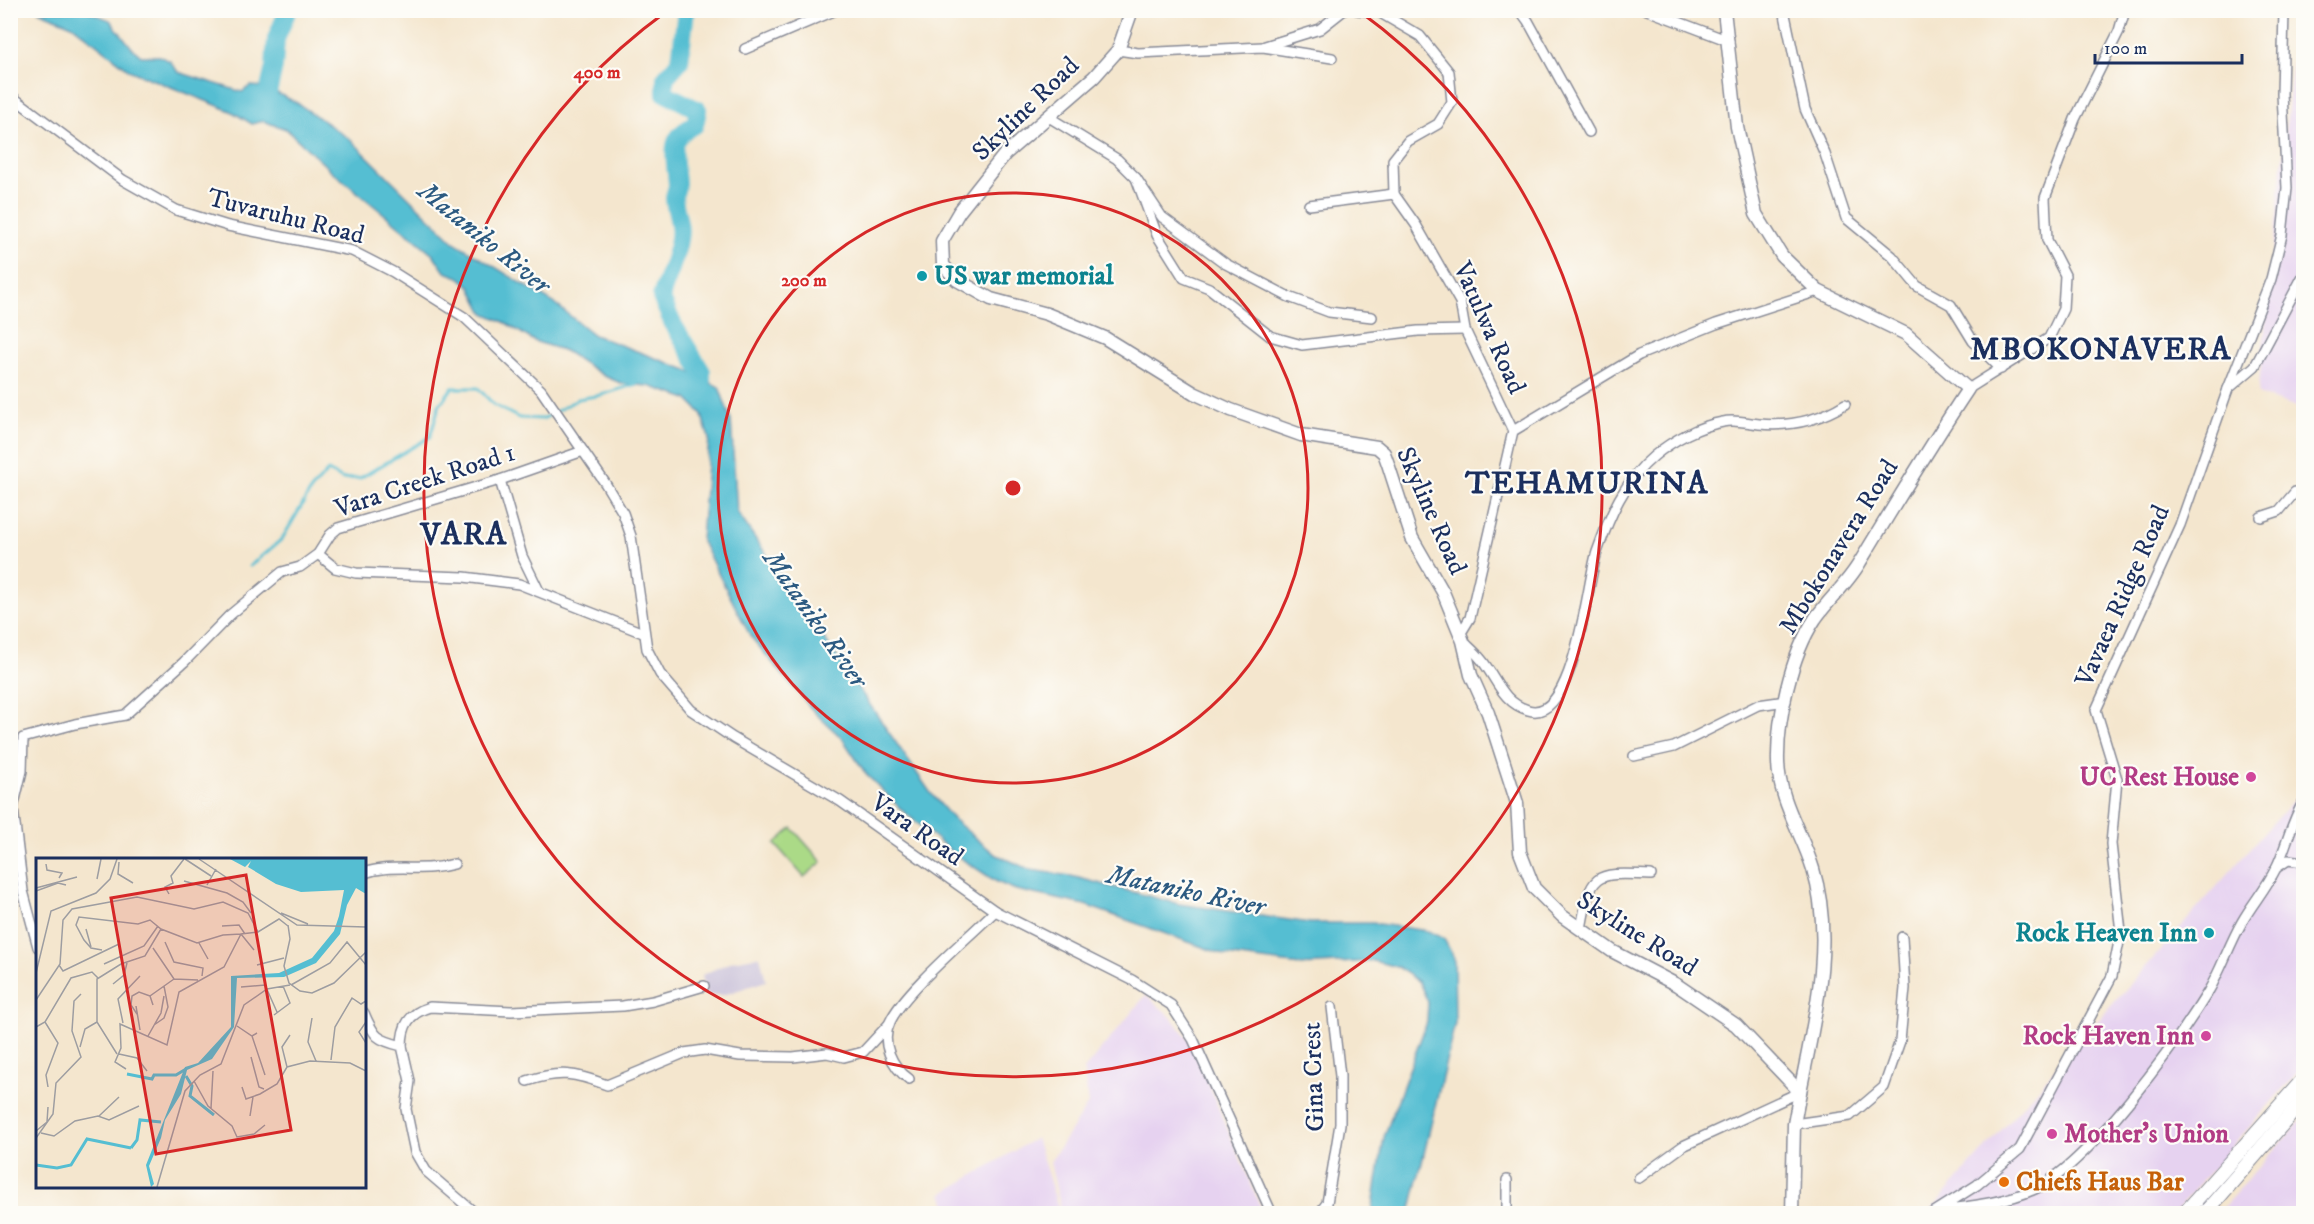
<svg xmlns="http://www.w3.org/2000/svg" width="2314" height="1224" font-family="'IM FELL DW Pica',serif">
  <rect width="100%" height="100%" fill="#fdfcf7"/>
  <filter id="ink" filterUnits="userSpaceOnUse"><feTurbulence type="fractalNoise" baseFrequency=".0167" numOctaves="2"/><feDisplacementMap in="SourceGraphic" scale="12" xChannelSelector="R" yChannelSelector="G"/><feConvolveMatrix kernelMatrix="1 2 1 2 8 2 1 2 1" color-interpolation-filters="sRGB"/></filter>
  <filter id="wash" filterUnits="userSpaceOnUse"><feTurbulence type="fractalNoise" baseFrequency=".008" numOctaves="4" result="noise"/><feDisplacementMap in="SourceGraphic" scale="24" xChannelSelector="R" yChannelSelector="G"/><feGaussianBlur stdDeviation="1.35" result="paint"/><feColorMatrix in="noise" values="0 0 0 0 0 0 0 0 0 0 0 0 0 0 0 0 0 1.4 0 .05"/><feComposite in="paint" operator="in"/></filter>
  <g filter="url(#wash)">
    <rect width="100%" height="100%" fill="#f4e6ce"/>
    <!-- built -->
    <g fill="#e6d2f0">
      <path d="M2294 52 2304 53 2303 409 2258 394Z"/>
      <path d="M2303 789V1066L2174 1213 1927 1214Z"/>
      <path d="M1146 995 1170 1016 1190 1041 1263 1213H1062L1050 1162 1088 1104 1084 1070Z"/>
      <path d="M2303 1118V1213H2218Z"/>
      <path d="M1036 1138 1060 1213H951L942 1194Z"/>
    </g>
    <!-- industrial -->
    <path fill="#c8bfd8" d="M760 956 766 981 723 995H706L702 975 733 961Z"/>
    <!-- green -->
    <path fill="#abda87" stroke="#638472" stroke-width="1.5" d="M792 828 822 862 804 877 775 844Z"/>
    <!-- water -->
    <path fill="#55bed2" stroke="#387698" stroke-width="1.5" d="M38 11H87L110 20 132 48 141 56H159L170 61 178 72 242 92 250 86 265 87 297 103 351 140 454 242 554 303 594 335 687 370 719 387 731 420 737 512 930 792 953 819 995 854 1031 870 1071 876 1179 904 1310 923H1372L1428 931 1444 939 1454 958 1455 1023 1410 1213H1372L1384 1137 1427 1022 1428 1002 1419 982 1398 967 1373 961 1300 965 1225 955 1085 905 1016 890 997 882 957 856 904 812 866 774 842 738 815 713 751 637 701 540 709 438 701 413 687 399 649 386 623 384 604 376 565 351 534 341 506 323 484 313 470 286 459 277 445 272 433 254 329 169 286 129 263 121 252 124 231 111 131 71 72 25Z"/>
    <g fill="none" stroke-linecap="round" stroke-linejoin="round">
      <!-- stream -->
      <path stroke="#55bed2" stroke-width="3" d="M250 566 282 539 311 490 328 471 343 479 360 478 430 437 439 406 452 388H478L494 405 519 418 543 419 578 399 601 395 636 384"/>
      <!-- river -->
      <g stroke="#55bed2" stroke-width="18">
        <path d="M686 10 680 61 665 78V93L698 110 695 125C665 137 676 160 677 185 677 189 674 194 674 198 675 212 682 224 679 239 676 259 667 278 661 297L673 324 702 372V392"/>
        <path d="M268 93 274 67 276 39 288 10"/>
      </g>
    </g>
  </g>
  <g filter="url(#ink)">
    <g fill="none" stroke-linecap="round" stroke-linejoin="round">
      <defs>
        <g id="minor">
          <path d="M1357 10 1379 12 1420 36 1449 72 1452 102 1438 124 1408 141 1393 160 1394 194"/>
          <path d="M1520 10 1528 21 1589 132"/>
          <path d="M1647 10 1729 41"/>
          <path d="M1784 10 1805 109 1825 154 1846 218 1892 256 1917 286 1951 305 1973 341 2001 369"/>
          <path d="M1265 46 1320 29 1344 10"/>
          <path d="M745 49 836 10"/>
          <path d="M1118 50 1138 53 1263 47 1332 58"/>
          <path d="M10 95 123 180 176 210 228 226 352 251 393 272 464 317 541 390 605 483 623 513 631 536 647 649 660 674 691 710 733 738 840 801 995 911 1132 980 1171 1005 1193 1039 1272 1214"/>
          <path d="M1047 116 1117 159 1136 178 1162 217 1226 264 1289 297 1329 312 1372 317"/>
          <path d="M1136 178 1157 235 1184 278 1209 288 1270 336 1302 345 1418 331 1465 330"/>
          <path d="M1309 205 1394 194 1416 225 1460 302 1465 330 1513 431"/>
          <path d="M1968 389 2049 338 2063 309 2065 275 2047 240 2045 198 2075 119 2119 31 2125 10"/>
          <path d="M2228 389 2255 366 2304 274"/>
          <path d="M500 480 522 556 539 591"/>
          <path d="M2261 517 2279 511 2295 492 2304 493"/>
          <path d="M318 554 335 568 356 573 464 577 519 584 643 633"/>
          <path d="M1459 636 1470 618 1513 431 1639 355 1716 324 1818 291"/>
          <path d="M1464 642C1469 647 1475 652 1480 658 1496 676 1501 702 1528 710 1575 725 1587 581 1597 552 1610 515 1624 481 1654 456 1673 440 1699 426 1723 422 1734 419 1748 423 1759 424 1791 427 1818 421 1845 404"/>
          <path d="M1634 756 1674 747 1758 705 1786 701"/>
          <path d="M2276 868 2288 860 2304 862"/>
          <path d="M364 873C393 863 422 873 454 864"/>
          <path d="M1581 929C1591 871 1594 873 1651 875"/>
          <path d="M38 947 23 891 13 808 22 771 23 738 75 724 125 715 184 662 230 615 282 572 300 567 318 554 330 535 338 528 500 480 583 451"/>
          <path d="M364 1013C374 1037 377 1040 402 1046L410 1081 406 1109 415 1152 426 1171 476 1214"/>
          <path d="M402 1046C402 1026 409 1013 430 1007L511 1011 623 1006 653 1001 704 986"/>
          <path d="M909 1079C892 1067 880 1043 890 1022 904 991 968 938 995 911"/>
          <path d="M527 1081C560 1070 575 1073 607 1085L684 1053 705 1050 740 1056 793 1057 827 1053 844 1057 863 1052 889 1024"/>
          <path d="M1794 1124 1850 1116 1884 1087 1900 1041 1905 988 1902 937"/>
          <path d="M1639 1178 1683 1146 1800 1092"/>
          <path d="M1942 1210C1973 1206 2006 1202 2035 1189 2089 1164 2176 1044 2208 992 2221 970 2229 945 2242 922 2252 904 2267 887 2276 868 2287 846 2291 822 2304 801"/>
          <path d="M1319 1214 1327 1203 1340 1124V1076L1332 1007"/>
          <path d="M1507 1214V1180"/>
          <path d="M1931 1214 1977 1185 2020 1149 2112 976 2121 932 2111 844 2117 779 2096 710 2180 525 2228 389 2271 279 2282 235 2287 188 2282 94 2284 10"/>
        </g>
        <g id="tertiary">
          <path d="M1132 10 1118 50 1094 77 1005 154 959 212 942 241 943 265 957 280 991 299 1047 314 1105 338 1194 393 1231 410 1301 435 1377 447 1384 453 1388 464 1412 538 1443 592 1463 641 1471 675 1488 713 1517 803 1520 852 1534 888 1562 916 1612 951 1677 985 1736 1025 1800 1092 1794 1124 1792 1214"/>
          <path d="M1724 10 1737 127 1756 214 1782 256 1818 291 1906 334 1968 389C1930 446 1895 504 1860 562 1848 583 1829 599 1815 619 1791 655 1777 719 1778 762 1779 801 1802 833 1813 869 1835 941 1814 1021 1800 1092"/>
        </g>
        <g id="secondary">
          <path d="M2184 1214 2304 1079"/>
          <path d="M2204 1214 2304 1099"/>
        </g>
      </defs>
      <!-- minor casing -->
      <use href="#minor" stroke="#888a96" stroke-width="12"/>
      <!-- tertiary casing -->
      <use href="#tertiary" stroke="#888a96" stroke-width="15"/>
      <!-- secondary casing -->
      <use href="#secondary" stroke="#888a96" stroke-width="16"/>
      <!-- minor -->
      <use href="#minor" stroke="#fff" stroke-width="9"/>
      <!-- tertiary -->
      <use href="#tertiary" stroke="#fff" stroke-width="12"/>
      <!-- secondary -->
      <use href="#secondary" stroke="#fff" stroke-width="14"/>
    </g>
  </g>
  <!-- distance rings -->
  <g fill="none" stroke="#d62828" stroke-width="3">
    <circle cx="1013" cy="488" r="295"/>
    <path d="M1359 11A589 589 0 1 1 667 11"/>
  </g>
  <!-- markers -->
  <g fill="#0f9aa8" stroke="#fdfcf7" stroke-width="2">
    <circle cx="922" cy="276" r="6"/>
    <circle cx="2209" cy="933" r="6"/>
  </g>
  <g fill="#d1479c" stroke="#fdfcf7" stroke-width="2">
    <circle cx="2251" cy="777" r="6"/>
    <circle cx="2206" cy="1036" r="6"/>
    <circle cx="2052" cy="1134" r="6"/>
  </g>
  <circle fill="#e8710a" stroke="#fdfcf7" stroke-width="2" cx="2004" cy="1182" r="6"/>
  <g text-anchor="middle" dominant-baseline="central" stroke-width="4.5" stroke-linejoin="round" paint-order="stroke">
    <!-- street labels -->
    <g font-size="26" fill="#1b2f5e" stroke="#fdfcf7">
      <text transform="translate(1026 109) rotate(-44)">Skyline Road</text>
      <text transform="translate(286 217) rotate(14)">Tuvaruhu Road</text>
      <text transform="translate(1489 328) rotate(66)">Vatulwa Road</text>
      <text transform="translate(425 481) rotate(-18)">Vara Creek Road 1</text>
      <text transform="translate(1431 511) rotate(66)">Skyline Road</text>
      <text transform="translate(1839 547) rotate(-58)">Mbokonavera Road</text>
      <text transform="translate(2123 596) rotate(-66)">Vavaea Ridge Road</text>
      <text transform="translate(917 830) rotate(35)">Vara Road</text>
      <text transform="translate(1637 934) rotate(32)">Skyline Road</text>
      <text transform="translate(1314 1077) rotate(-92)">Gina Crest</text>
    </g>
    <!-- culture labels -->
    <g font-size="26" font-weight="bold" fill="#0d838f" stroke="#fdfcf7" text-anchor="start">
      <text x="934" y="276">US war memorial</text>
      <text x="2197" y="933" text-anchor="end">Rock Heaven Inn</text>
    </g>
    <!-- hotel labels -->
    <g font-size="26" font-weight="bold" fill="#b23c85" stroke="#fdfcf7" text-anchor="end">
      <text x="2239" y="777">UC Rest House</text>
      <text x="2194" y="1036">Rock Haven Inn</text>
      <text x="2064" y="1134" text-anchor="start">Mother’s Union</text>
    </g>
    <!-- food labels -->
    <g font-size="26" font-weight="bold" fill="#c56008" stroke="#fdfcf7" text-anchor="start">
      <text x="2016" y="1182">Chiefs Haus Bar</text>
    </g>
    <!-- water labels -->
    <g font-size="27" font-style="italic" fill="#2c5a81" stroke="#fdfcf7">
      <text transform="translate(484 238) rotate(39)">Mataniko River</text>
      <text transform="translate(815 619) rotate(55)">Mataniko River</text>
      <text transform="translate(1186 891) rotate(12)">Mataniko River</text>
    </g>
    <!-- district labels -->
    <g font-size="32" font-weight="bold" letter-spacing="1.5" fill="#1b2f5e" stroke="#fdfcf7">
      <text x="2101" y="350">MBOKONAVERA</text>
      <text x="1587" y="484">TEHAMURINA</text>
      <text x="464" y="535">VARA</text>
    </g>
  </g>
  <!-- overview -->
  <g transform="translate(36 858)">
    <rect width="330" height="330" fill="#f4e6ce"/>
    <path d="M194 1H330V36L320 30 311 47 304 76 280 105 248 119 201 120 198 169 176 201 151 212 145 236 129 262 125 280 113 308 118 326 115 329 110 307 149 209 162 205 195 169V118L243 115 276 100 298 73 303 58 308 32 265 34 240 26 212 9 215 3 209 9Z" fill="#55bed2"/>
    <path fill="none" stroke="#55bed2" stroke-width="3" d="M91 216 116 221 118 217H140L150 211M150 218 156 228 154 238 178 257M95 290 101 282 104 262 125 264M0 307 21 310 35 307 51 281 95 290"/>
    <path fill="none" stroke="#9d9da1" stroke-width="1.5" d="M149 1 175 18M163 1 261 67 330 69M83 4 82 16 97 25M10 6 11 12 26 15 23 20M61 21 65 1M148 23 191 35 207 44 215 55M171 27 180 11M0 30 41 19M0 33 22 25 30 27M133 36 129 29 137 25 135 18 148 1M245 55 272 66M252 67 254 81 248 108 253 125 264 133 276 135 298 125 330 94M186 68 203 67 209 76M50 71 55 89M129 84 138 104 167 110 166 118M163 85 172 101M117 90 138 121 162 122M66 92 55 90 48 82 40 67 43 59 102 66 114 62 125 71 161 85 187 77 205 76 218 92M68 106 108 88 122 68M23 107 27 113 83 86M221 107 248 100M0 115 15 53 60 35 74 21 81 1M77 126 88 117 91 105M255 127 294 105 311 84 330 107M205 129 229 127 241 154M0 142 24 106 27 62 36 51 101 39 158 51 187 44 212 55 222 74M117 147 114 138 138 121M100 148 104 172M101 156 95 147 96 138 103 134 114 138M238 157 254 145 247 128M276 160 272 184 280 203M9 164 22 185 10 217 12 229M330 164 323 174 330 185V195M87 165 82 141 104 118M118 167 128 160 132 149 128 128M201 168 216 178 221 175M0 169 9 164 35 120 56 114 62 120M112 178 125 155 128 138M216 178 229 217M44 189 49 171 61 164M81 196 61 164V121L85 106 109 98 125 71M83 196 101 200 111 213M215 199 223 229 228 231M295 202 299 169 316 140 325 146 330 143M251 209 246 189 254 177M90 211 79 204 85 190 84 166 131 187 143 134 188 109 205 76 222 74 243 61 252 68M158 223 172 248 196 268 201 279 218 276 229 267M206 229 210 241 224 236 241 226 251 209 274 203 314 205 330 213M175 250 177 213M63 258 83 239M214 258 217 239M0 273 11 264 12 249M5 275 18 278 39 263 62 258 73 262 103 248M0 280 17 256 20 225 45 199 36 173 38 143 45 136M121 329 149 233 164 217 185 206 208 147 231 131 254 127"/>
    <path fill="#d62828" fill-opacity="0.15" stroke="#d62828" stroke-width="3" d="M210 17 255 272 120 296 75 40Z"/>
    <rect width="330" height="330" fill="none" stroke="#1b2f5e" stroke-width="3"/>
  </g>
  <circle cx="1013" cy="488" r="9" fill="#d62828" stroke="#fdfcf7" stroke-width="3"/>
  <g font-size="18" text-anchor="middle" font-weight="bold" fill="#d62828" stroke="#fdfcf7" stroke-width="4.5" stroke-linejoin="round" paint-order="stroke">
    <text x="597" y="78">400 m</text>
    <text x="804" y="286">200 m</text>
  </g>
  <!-- margin -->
  <rect width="2314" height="1224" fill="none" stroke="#fdfcf7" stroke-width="36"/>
  <!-- scale -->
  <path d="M2095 54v9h147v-9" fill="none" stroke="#1b2f5e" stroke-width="3"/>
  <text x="2104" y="54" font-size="18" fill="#1b2f5e" stroke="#fdfcf7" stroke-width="4.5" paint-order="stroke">100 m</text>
</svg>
